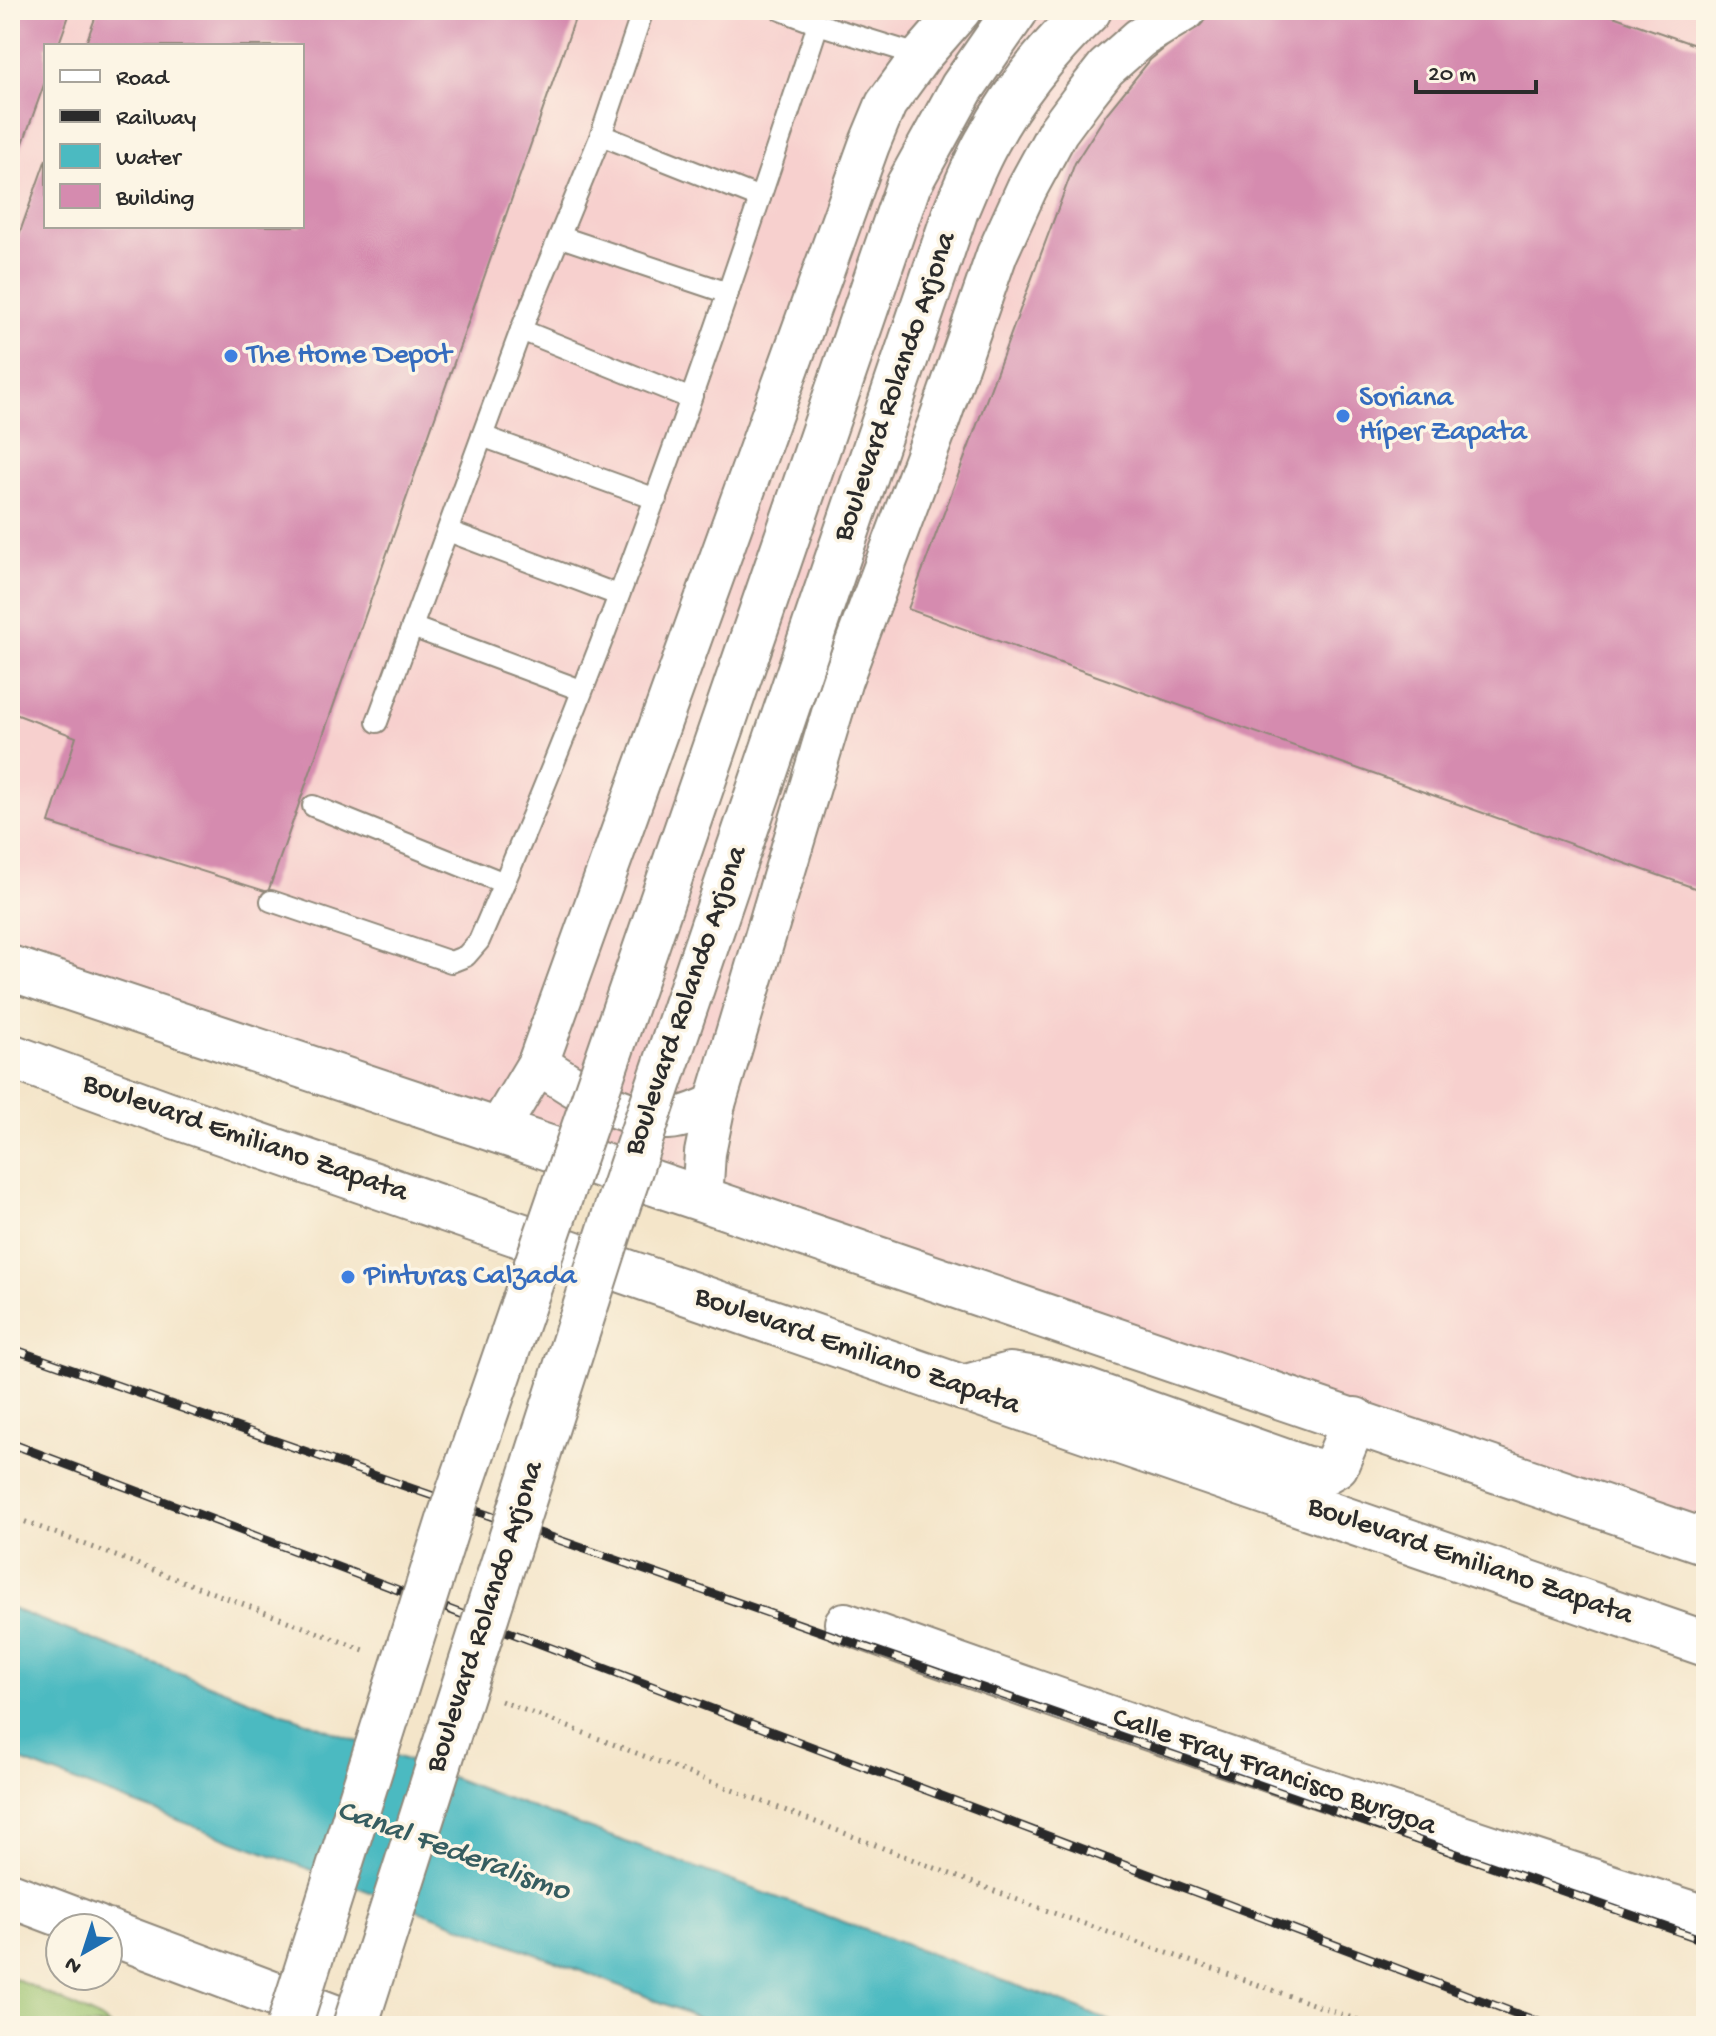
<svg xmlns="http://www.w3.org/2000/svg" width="1716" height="2036" font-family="'Gochi Hand',sans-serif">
  <rect width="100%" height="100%" fill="#fcf5e5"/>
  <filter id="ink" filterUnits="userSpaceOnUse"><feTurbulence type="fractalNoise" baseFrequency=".0125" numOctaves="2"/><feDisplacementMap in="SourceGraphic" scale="16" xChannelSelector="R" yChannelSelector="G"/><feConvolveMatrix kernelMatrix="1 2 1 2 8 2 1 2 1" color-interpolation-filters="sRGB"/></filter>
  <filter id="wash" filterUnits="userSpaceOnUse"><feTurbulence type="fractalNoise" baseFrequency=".006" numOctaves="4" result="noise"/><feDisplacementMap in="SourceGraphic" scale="32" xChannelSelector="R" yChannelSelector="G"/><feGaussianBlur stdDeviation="1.8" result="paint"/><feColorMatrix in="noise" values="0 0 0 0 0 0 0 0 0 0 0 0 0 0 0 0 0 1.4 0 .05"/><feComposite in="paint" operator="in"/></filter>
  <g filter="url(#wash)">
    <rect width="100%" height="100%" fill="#f4e5c9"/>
    <!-- built -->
    <path fill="#f7d0ce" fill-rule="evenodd" d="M10 10H1706V1536L10 966ZM46 46H302V226H46Z"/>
    <!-- green -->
    <path fill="#99c16c" stroke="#62764c" stroke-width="2" d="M10 1976 101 2019 110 2026H10Z"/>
    <!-- water -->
    <path fill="#4bbac1" stroke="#3b7276" stroke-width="2" d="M10 1608 487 1791 1078 2008 1120 2026H718L621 1986 10 1757Z"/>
    <g id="blocks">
      <!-- building -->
      <g fill="#d58baf">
        <path d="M10 10H71L58 46H46V79L10 179Z"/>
        <path d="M98 10H578L268 892 49 823 76 737 10 712V260L46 159V226H302V46H85Z"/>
        <path d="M1219 10H1596L1706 49V892L908 609 1075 163 1107 113 1150 60 1199 20Z"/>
      </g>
    </g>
  </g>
  <g filter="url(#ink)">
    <use href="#blocks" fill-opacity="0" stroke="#90887a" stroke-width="2"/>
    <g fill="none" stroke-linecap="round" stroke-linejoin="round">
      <defs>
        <g id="lane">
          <path d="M781 10 818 24 921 56"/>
          <path d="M601 135 760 198"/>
          <path d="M561 237 728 293"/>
          <path d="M521 330 689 398"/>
          <path d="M482 436 656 499"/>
          <path d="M448 531 618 595"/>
          <path d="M412 627 581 690"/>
          <path d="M377 722 521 330 601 135 643 10"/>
          <path d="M313 806 504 883"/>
          <path d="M271 901 451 962 466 956 479 941C610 642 716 334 818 24"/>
        </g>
        <g id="street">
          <path d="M538 1063C570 1086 627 1121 668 1119 684 1118 700 1111 715 1104"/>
          <path d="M498 1130 538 1063 869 145 886 104 921 56 961 10"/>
          <path d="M702 1199 705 1153 715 1104 842 680 939 421 997 254 1027 188 1058 131 1084 96 1106 68 1140 38 1186 10"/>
          <path d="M845 1623C1130 1725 1417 1823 1706 1916"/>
        </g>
        <g id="secondary">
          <path d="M908 186 962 88 1016 10"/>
          <path d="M956 210C966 187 975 163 987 142 1013 93 1050 48 1089 10"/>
          <path d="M10 968 702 1199 1706 1542"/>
          <path d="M10 1056 166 1113 1706 1644"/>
          <path d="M963 1388 1010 1375 1044 1380 1085 1391 1303 1468 1324 1472 1336 1465 1355 1420"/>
          <path d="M10 1895 97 1928"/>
          <path d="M108 1932 358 2026"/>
        </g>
      </defs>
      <!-- lane casing -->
      <use href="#lane" stroke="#90887a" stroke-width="24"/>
      <!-- street casing -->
      <use href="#street" stroke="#90887a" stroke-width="44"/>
      <!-- secondary casing -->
      <use href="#secondary" stroke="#90887a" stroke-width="48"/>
      <!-- path -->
      <g stroke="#90887a" stroke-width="5" stroke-dasharray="2 6" stroke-linecap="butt">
        <path d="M10 1516 364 1650"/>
        <path d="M501 1701 1031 1905 1375 2026"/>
      </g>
      <!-- lane -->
      <use href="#lane" stroke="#fff" stroke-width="20"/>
      <!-- street -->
      <use href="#street" stroke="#fff" stroke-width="40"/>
      <!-- secondary -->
      <use href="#secondary" stroke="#fff" stroke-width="44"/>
      <defs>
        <g id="rail">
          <path d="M10 1348 1706 1941"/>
          <path d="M10 1443 1549 2026"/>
        </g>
      </defs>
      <!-- rail casing -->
      <use href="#rail" stroke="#2b2b2b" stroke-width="9"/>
      <!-- rail -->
      <use href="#rail" stroke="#fcf5e5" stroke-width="6" stroke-dasharray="18" stroke-linecap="butt"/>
      <defs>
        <g id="secondary-bridge">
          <path d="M289 2026 451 1514 908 186"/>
          <path d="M355 2026 617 1208 956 210"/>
        </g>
      </defs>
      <!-- secondary-bridge casing -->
      <use href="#secondary-bridge" stroke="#90887a" stroke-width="48" stroke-linecap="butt"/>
      <!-- secondary-bridge -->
      <use href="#secondary-bridge" stroke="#fff" stroke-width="44"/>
    </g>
  </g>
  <!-- markers -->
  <g fill="#3f7fe0" stroke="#fcf5e5" stroke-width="3">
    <circle cx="231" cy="356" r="8"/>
    <circle cx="1343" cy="416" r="8"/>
    <circle cx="348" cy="1277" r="8"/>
  </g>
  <g text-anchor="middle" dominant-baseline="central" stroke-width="7" stroke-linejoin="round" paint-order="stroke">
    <!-- shop labels -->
    <g font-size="30" fill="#366cbe" stroke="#fcf5e5" text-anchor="start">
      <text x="247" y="356">The Home Depot</text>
      <text x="1359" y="399">Soriana<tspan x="1359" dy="34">Híper Zapata</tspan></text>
      <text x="364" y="1277">Pinturas Calzada</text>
    </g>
    <!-- street labels -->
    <g font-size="30" fill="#2b2b2b" stroke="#fcf5e5">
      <text transform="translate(896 387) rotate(-71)">Boulevard Rolando Arjona</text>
      <text transform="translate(687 1001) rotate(-71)">Boulevard Rolando Arjona</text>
      <text transform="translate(245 1139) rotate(19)">Boulevard Emiliano Zapata</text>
      <text transform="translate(857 1352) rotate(19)">Boulevard Emiliano Zapata</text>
      <text transform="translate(1470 1562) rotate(19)">Boulevard Emiliano Zapata</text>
      <text transform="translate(486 1617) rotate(-72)">Boulevard Rolando Arjona</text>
      <text transform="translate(1274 1773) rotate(19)">Calle Fray Francisco Burgoa</text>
    </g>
    <!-- water labels -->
    <g font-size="32" font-style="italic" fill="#365d60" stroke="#fcf5e5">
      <text transform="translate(453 1852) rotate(20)">Canal Federalismo</text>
    </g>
  </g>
  <!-- margin -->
  <rect width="1716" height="2036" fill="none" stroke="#fcf5e5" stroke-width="40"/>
  <!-- legend -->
  <rect x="44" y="44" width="260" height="184" fill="#fcf5e5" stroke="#a8a49b" stroke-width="2"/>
  <rect x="60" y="70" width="40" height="12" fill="#ffffff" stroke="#a8a49b" stroke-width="2"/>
  <text x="116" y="84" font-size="24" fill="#2b2b2b">Road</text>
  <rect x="60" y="110" width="40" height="12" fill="#2b2b2b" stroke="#a8a49b" stroke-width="2"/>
  <text x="116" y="124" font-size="24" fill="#2b2b2b">Railway</text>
  <rect x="60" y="144" width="40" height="24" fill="#4bbac1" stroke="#a8a49b" stroke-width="2"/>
  <text x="116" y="164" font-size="24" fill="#2b2b2b">Water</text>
  <rect x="60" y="184" width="40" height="24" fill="#d58baf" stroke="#a8a49b" stroke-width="2"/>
  <text x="116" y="204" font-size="24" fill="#2b2b2b">Building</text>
  <!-- north arrow -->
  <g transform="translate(84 1952) rotate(219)"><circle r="38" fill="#fcf5e5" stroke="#a8a49b" stroke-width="2"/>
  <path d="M0-6L14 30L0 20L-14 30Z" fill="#1f6fb2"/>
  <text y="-12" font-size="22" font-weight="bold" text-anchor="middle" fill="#2b2b2b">N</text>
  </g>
  <!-- scale -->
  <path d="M1416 80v12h120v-12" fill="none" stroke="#2b2b2b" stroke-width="4"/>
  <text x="1428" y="80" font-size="24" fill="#2b2b2b" stroke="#fcf5e5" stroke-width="6" paint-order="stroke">20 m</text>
</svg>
